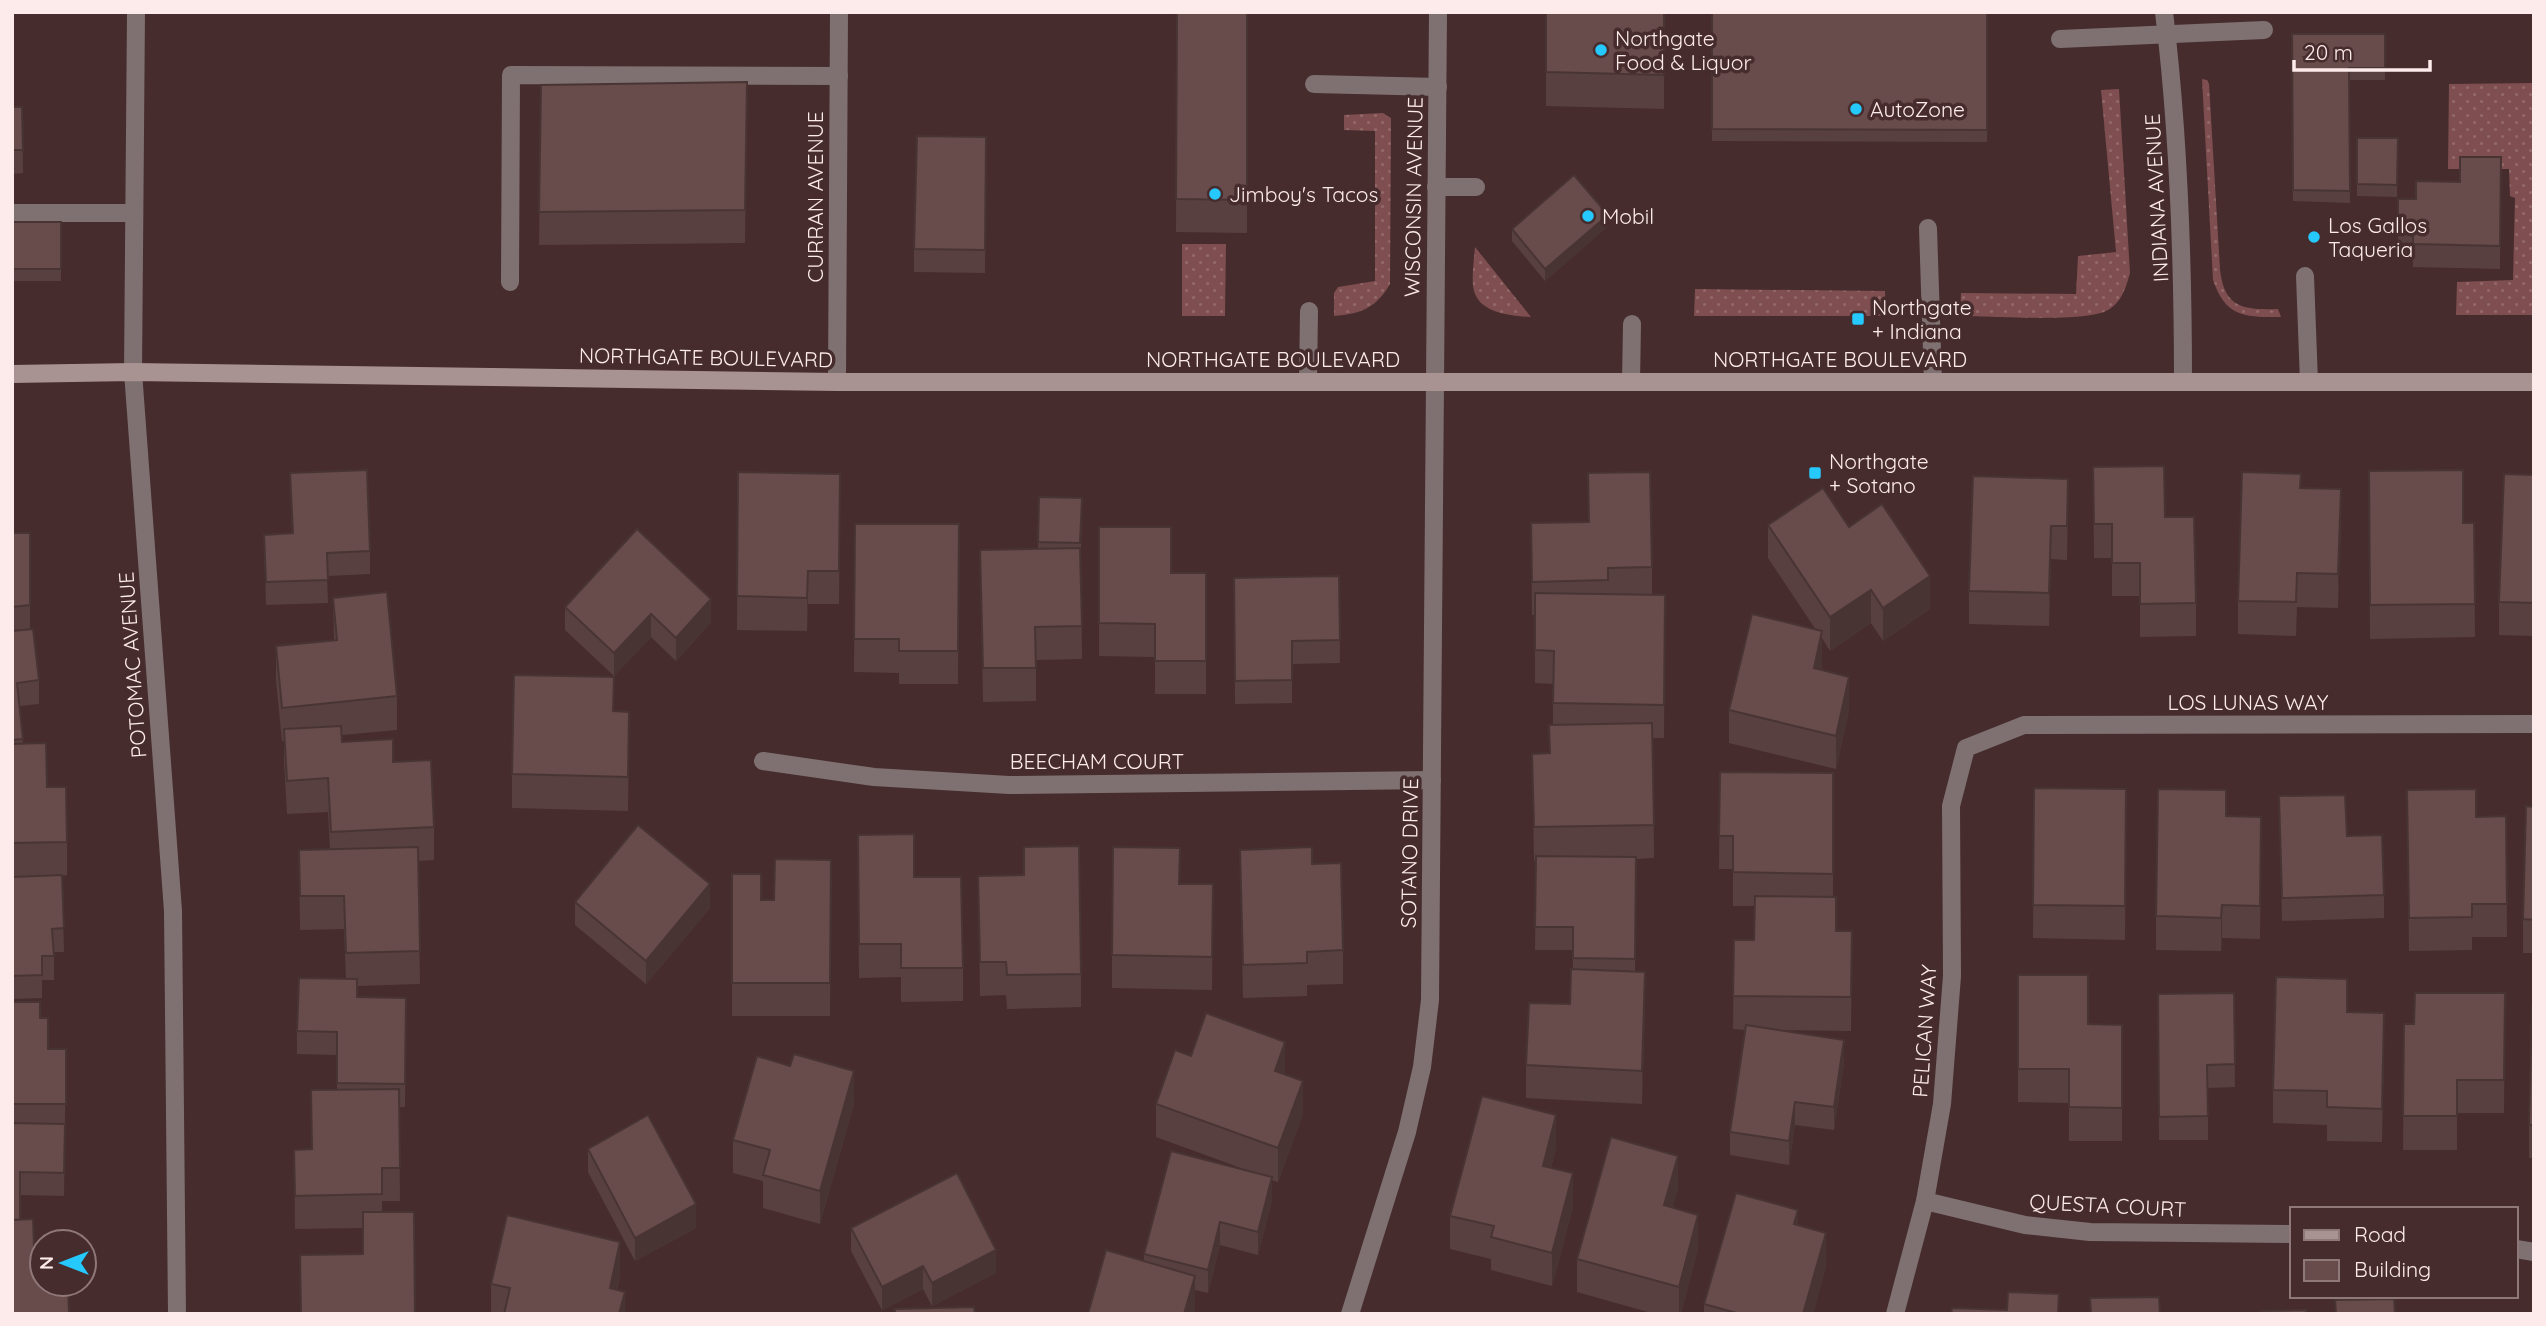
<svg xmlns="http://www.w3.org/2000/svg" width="2546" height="1326" font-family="Quicksand,sans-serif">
  <defs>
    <pattern id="grass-dots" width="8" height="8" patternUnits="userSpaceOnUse" patternTransform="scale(1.75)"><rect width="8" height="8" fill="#7f4e50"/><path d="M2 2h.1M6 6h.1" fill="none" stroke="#926869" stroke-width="1.8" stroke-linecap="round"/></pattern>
  </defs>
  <rect width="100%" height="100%" fill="#462c2d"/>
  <!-- grass -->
  <g fill="url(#grass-dots)">
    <path d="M2202 79 2207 80 2209 84 2220 269C2224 308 2243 310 2278 309L2281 317C2245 317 2226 318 2213 280Z"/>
    <path d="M2534 83V315H2456L2457 282 2513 280 2515 198 2510 196 2509 169H2448L2449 84Z"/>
    <path d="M2119 89 2130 273C2126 287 2122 302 2108 310 2087 323 1990 316 1960 316L1961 293 2076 294 2078 256 2116 252 2101 90Z"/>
    <path d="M1383 113 1391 118 1390 284C1376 308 1361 314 1334 316V293L1338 287 1375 281V131L1344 130V115Z"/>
    <path d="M1182 244H1226L1225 316H1182Z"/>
    <path d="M1475 247 1531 317C1510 316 1476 313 1473 286 1472 273 1474 259 1475 247Z"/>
    <path d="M1695 289 1885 291 1886 316H1694Z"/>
  </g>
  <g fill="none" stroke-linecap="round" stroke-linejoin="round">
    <!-- lane -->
    <g stroke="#7f7171" stroke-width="18">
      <path d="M2060 39 2264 30"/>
      <path d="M1314 84 1438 87"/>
      <path d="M1436 187H1476"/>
      <path d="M12 213H134"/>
      <path d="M1928 228 1933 382"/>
      <path d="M2305 276 2309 382"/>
      <path d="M510 282 511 75 839 76"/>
      <path d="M1308 382 1309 311"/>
      <path d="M1631 382 1632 324"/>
    </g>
    <!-- street -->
    <g stroke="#7f7171" stroke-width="18">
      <path d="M136 12 133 372 173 911 177 1314"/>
      <path d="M2164 12C2179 135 2183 258 2183 382"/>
      <path d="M837 382 839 12"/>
      <path d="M763 761 874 777 1009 785 1432 780"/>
      <path d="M1925 1201 2025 1225 2090 1232 2292 1234"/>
      <path d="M2516 1249 2534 1252"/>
      <path d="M1350 1314 1407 1132 1422 1067 1430 1000 1438 12"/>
      <path d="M1895 1314 1925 1201 1942 1104 1952 976 1951 806 1966 748 2024 725 2534 724"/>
    </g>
    <!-- secondary -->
    <path stroke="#a99292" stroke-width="18" d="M12 374 133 372 837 382H2534"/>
  </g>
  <!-- wall -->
  <g fill="#594040">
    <path d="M1177 12H1247V233L1176 232Z"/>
    <path d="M1546 12H1664V109L1546 106Z"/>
    <path d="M1712 12H1987V142L1712 141Z"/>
    <path d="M2292 34H2385V80H2349L2350 203 2293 201Z"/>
    <path d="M747 82 745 243 539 245 541 85Z"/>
    <path d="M12 107H22L23 173 12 174Z"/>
    <path d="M986 137 985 273 914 272V249Z"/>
    <path d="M2357 138H2398L2397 197 2357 196Z"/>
    <path d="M2501 157 2500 269 2413 267V255H2398V199H2416L2460 182Z"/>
    <rect x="12" y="222" width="49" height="59"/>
    <path d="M1608 226 1545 281 1512 241V229Z"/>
    <path d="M2093 467 2165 517 2196 603V636L2140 637V596H2112V558H2094Z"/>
    <path d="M2369 471 2463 523H2474L2475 637 2370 639Z"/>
    <path d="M738 472 840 507 839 604H808L807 631 737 630Z"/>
    <path d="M290 473 370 551V574L327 576 328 603 266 605 264 535 292 533Z"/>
    <path d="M2534 475V636L2499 635V602Z"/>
    <path d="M2301 488 2341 522 2338 608 2297 607 2296 636 2238 634V601Z"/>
    <path d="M1039 497 1082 498 1081 552 1082 659 1036 660V701L983 702 980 550 1038 549Z"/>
    <path d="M2068 512 2067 560 2051 559 2049 626 1969 624V591Z"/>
    <path d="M1531 523 1652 567V594L1665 595 1664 738H1653L1654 858 1636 859 1635 972 1645 1006 1642 1104 1526 1098V1065L1570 1004 1573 969V950H1535L1536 860 1534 861 1532 754H1549V725H1553V684L1535 683V615H1532Z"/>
    <path d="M855 524H959L958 684H899V673L854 672Z"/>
    <path d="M1768 525 1849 527 1930 609 1883 641 1871 623 1830 651 1822 638V664L1821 670 1849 710 1836 769 1729 743V710L1816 630 1768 558Z"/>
    <path d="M1099 527 1171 573H1206V694H1155V657L1099 656Z"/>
    <path d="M637 529 711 622 676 661 651 637 614 676 565 630V607Z"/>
    <path d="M12 533H30V629L12 630Z"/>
    <path d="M1339 576 1340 663 1292 664V703L1235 704 1234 578Z"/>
    <path d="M333 598 397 696V730L342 735V742L393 762 434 827V860L418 861 420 984 357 986V997L406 998 405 1107H399L400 1201H382V1212L363 1254V1228L295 1229 294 1150 311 1149 337 1090V1055L297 1054V1031L346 979 344 929 300 930 299 850 330 849 328 812 287 814 284 762V741H282L276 680V646L334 640Z"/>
    <path d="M12 631 39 680V704L20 706 23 743 47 787 67 842V875L62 876 64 952H54V980H42V998L12 999Z"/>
    <path d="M614 711 629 745 628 811 512 808V774Z"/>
    <path d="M1720 772 1833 773V897L1836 931H1852L1851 1031 1776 1030 1844 1063 1834 1130 1795 1125 1789 1165 1730 1155V1132L1746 1030 1733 1029 1734 940H1754V906H1733V869H1719Z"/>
    <path d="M2034 788 2126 789 2125 940 2033 938Z"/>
    <path d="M2407 790 2476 817 2506 816 2507 937H2472V950L2409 951Z"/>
    <path d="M2279 796 2347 836 2384 895V918L2282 921Z"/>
    <path d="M2534 807V953H2523V919Z"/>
    <path d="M2226 816 2261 850 2260 939 2222 938 2221 951 2156 950V916Z"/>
    <path d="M1024 847 1081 974V1007L1007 1009 1006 995 980 996 978 876 1024 875Z"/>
    <path d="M1240 850 1312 864 1343 950V984L1307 985V996L1243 998Z"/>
    <path d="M831 860 830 1016H732V874L761 900H774Z"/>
    <path d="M858 868 914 877 963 968V1001L901 1002V977L859 978Z"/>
    <path d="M1180 884H1213L1212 990 1112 988V955Z"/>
    <path d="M575 902 710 908 646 984 575 925Z"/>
    <path d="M2018 975 2088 1024 2122 1025V1141H2069V1103L2018 1102Z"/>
    <path d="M2234 993 2235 1087 2208 1088V1140H2159L2158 994Z"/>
    <path d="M2505 993 2504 1113H2457V1150H2403L2404 1024H2414Z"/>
    <path d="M12 1002 40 1018 48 1049H66L64 1196 20 1195V1220L35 1275 12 1314Z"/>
    <path d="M2534 1007V1158H2529V1125Z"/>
    <path d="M2347 1012 2384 1047 2382 1142 2327 1141V1125L2273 1123V1090Z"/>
    <path d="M1191 1056 1285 1074 1303 1114 1278 1182 1272 1180V1200L1258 1255 1220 1245 1208 1293 1195 1290V1309L1144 1261V1254L1249 1171 1156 1137V1104Z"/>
    <path d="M854 1104 820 1224 763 1208V1181L733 1173V1140Z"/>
    <path d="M1556 1148 1551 1168 1573 1207 1552 1286 1491 1270V1259L1450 1249V1216Z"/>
    <path d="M588 1149 696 1228 635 1261 588 1172Z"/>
    <path d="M1678 1189 1672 1208 1698 1248 1681 1314H1655L1577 1292V1259Z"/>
    <path d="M1798 1225 1826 1266 1813 1314H1704V1304Z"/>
    <path d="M851 1228 996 1273 932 1306 923 1289 882 1310 851 1251Z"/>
    <path d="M620 1275 617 1290 625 1314H491V1284Z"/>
  </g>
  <!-- shaded-wall -->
  <g fill="#493434">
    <path d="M1608 215V226L1545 281V269Z"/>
    <path d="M2068 479V512L2067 560V526Z"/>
    <path d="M2341 489V522L2338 608V574Z"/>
    <path d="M2051 526V559L2049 626V593Z"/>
    <path d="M808 571V604L807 631V598Z"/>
    <path d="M1930 576V609L1883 641V608Z"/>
    <path d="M1871 590V623L1830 651V617Z"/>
    <path d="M711 599V622L676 661V638Z"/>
    <path d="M651 614V637L614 676V653Z"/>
    <path d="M1822 631V664L1814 702V668Z"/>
    <path d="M1849 677V710L1836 769V736Z"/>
    <path d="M629 712V745L628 811V777Z"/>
    <path d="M710 884V908L646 984V961Z"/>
    <path d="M2222 905V938L2221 951V918Z"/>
    <path d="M1645 972V1006L1642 1104V1071Z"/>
    <path d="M2384 1013V1047L2382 1142V1109Z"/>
    <path d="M1844 1040V1063L1834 1130V1107Z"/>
    <path d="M1285 1042V1075L1275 1071Z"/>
    <path d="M854 1071V1104L820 1224V1191Z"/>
    <path d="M1303 1081V1114L1278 1182V1148Z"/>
    <path d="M1795 1102V1125L1789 1165V1141Z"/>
    <path d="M1556 1115V1148L1543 1199V1166Z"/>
    <path d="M1678 1156V1189L1664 1238V1205Z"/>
    <path d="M1573 1173V1207L1552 1286V1253Z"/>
    <path d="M1272 1177V1200L1258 1255V1232Z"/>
    <path d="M696 1204V1228L635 1261V1238Z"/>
    <path d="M1798 1210V1244L1794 1224Z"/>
    <path d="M1698 1215V1248L1681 1314H1679V1287Z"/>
    <path d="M1220 1222V1245L1208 1293V1270Z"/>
    <path d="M1826 1233V1266L1813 1314H1803Z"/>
    <path d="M620 1242V1275L611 1314 610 1288Z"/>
    <path d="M996 1250V1273L932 1306V1283Z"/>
    <path d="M923 1266V1289L882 1310V1287Z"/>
    <path d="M1195 1276V1309L1194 1314H1184Z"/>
    <path d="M625 1292V1314H619Z"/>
  </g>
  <!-- building -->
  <g fill="#684b4b" stroke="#493434" stroke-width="2">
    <path d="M1177 12H1247V200L1176 199Z"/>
    <path d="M1546 12H1664V75L1546 72Z"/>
    <path d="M1712 12H1987V130L1712 129Z"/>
    <path d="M2292 34H2385V68H2349L2350 191 2293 190Z"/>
    <path d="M747 82 745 210 539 212 541 85Z"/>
    <path d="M12 107H22L23 150H12Z"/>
    <path d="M917 136 986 137 985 250 914 249Z"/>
    <path d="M2357 138H2398L2397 185 2357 184Z"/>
    <path d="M2460 157H2501L2500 246 2413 244V232H2398V199H2416V181L2460 182Z"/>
    <path d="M1574 175 1608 215 1545 269 1512 229Z"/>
    <rect x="12" y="222" width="49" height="47"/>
    <path d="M2164 466 2165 517H2194L2196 603 2140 604V563H2112V524H2094L2093 467Z"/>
    <path d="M367 470 370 551 327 553 328 580 266 582 264 535 293 533 290 473Z"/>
    <path d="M2463 470V523H2474L2475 604 2370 605 2369 471Z"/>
    <path d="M738 472 840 474 839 571H808L807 598 737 596Z"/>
    <path d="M1650 472 1652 567 1608 568V580L1532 582 1531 523 1589 522 1588 473Z"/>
    <path d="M2242 472 2301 474 2300 488 2341 489 2338 574 2297 573 2296 602 2238 601Z"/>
    <path d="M2504 474 2534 475V603L2499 602Z"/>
    <path d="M1973 476 2068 479 2067 526H2051L2049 593 1969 591Z"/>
    <path d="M1823 488 1849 527 1882 504 1930 576 1883 608 1871 590 1830 617 1768 525Z"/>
    <path d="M1039 497 1082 498 1080 543 1038 542Z"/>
    <path d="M855 524H959L958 651H899V639H854Z"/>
    <path d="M1099 527H1171V573H1206V661H1155V624L1099 623Z"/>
    <path d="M637 529 711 599 676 638 651 614 614 653 565 607Z"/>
    <path d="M12 533H30V605L12 607Z"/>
    <path d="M1080 548 1082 626 1035 627 1036 668H983L980 550Z"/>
    <path d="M1339 576 1340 640 1292 641V680L1235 681 1234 578Z"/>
    <path d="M387 592 397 696 282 708 276 646 337 640 333 598Z"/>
    <path d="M1535 593 1665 595 1664 705 1553 703 1554 651 1535 650Z"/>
    <path d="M1752 614 1822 631 1814 668 1849 677 1836 736 1729 710Z"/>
    <path d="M33 629 39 680 17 683 23 739 12 740V631Z"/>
    <path d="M514 675 614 677 613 711 629 712 628 777 512 774Z"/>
    <path d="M1652 723 1654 825 1534 827 1532 754 1550 753 1549 725Z"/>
    <path d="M341 726 342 742 393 739V762L431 760 434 827 331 832 328 778 287 781 284 729Z"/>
    <path d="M46 743 47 787H66L67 842 12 843V744Z"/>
    <path d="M1720 772 1833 773V874L1733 872V836H1719Z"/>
    <path d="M2034 788 2126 789 2125 906 2033 905Z"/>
    <path d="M2158 789 2226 790V816L2261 817 2260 906 2222 905 2221 918 2156 916Z"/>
    <path d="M2476 789V817L2506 816 2507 904H2472V917L2409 918 2407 790Z"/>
    <path d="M2345 795 2347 836 2382 835 2384 895 2282 898 2279 796Z"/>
    <path d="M2526 806 2534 807V920L2523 919Z"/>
    <path d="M638 825 710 884 646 961 575 902Z"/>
    <path d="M914 834V877H961L963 968H901V944H859L858 835Z"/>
    <path d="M1079 846 1081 974 1007 975 1006 962H980L978 876 1024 875V847Z"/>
    <path d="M418 847 420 951 346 953 344 896H300L299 850Z"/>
    <path d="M1113 847 1180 848 1179 884H1213L1212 957 1112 955Z"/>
    <path d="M1312 847V864L1341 863 1343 950 1307 952V963L1243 965 1240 850Z"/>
    <path d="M1536 856 1636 857 1635 959 1573 958V927H1535Z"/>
    <path d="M775 859 831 860 830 983H732V874H761V900H774Z"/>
    <path d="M62 875 64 928 52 929 54 956H42V975L12 976V877Z"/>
    <path d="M1755 896 1836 897V931H1852L1851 997 1733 996 1734 940H1754Z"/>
    <path d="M1571 969 1645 972 1642 1071 1526 1065 1529 1003 1570 1004Z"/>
    <path d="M2018 975H2088V1024L2122 1025V1108L2069 1107V1069H2018Z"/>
    <path d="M2276 977 2347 979V1012L2384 1013 2382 1109 2327 1107V1091L2273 1090Z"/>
    <path d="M299 978 357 979V997L406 998 405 1084 337 1083V1032L297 1031Z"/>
    <path d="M2234 993 2235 1064 2207 1065 2208 1116 2159 1117 2158 994Z"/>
    <path d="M2415 993H2505L2504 1080H2457V1116H2403L2404 1024H2414Z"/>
    <path d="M12 1002H40V1018H48V1049H66V1104H12Z"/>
    <path d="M2532 1007H2534V1125H2529Z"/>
    <path d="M1206 1013 1285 1042 1275 1071 1303 1081 1278 1148 1156 1104 1175 1050 1191 1056Z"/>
    <path d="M1746 1025 1844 1040 1834 1107 1795 1102 1789 1141 1730 1132Z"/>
    <path d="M794 1054 854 1071 820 1191 763 1175 770 1150 733 1140 757 1056 790 1066Z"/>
    <path d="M399 1089 400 1168H382V1194L295 1196 294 1150 312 1149 311 1090Z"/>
    <path d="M1482 1096 1556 1115 1543 1166 1573 1173 1552 1253 1491 1237 1494 1226 1450 1216Z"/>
    <path d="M648 1115 696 1204 635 1238 588 1149Z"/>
    <path d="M12 1123 65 1124 64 1173 20 1172V1220H12Z"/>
    <path d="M1611 1137 1678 1156 1664 1205 1698 1215 1679 1287 1577 1259Z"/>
    <path d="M1171 1151 1272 1177 1258 1232 1220 1222 1208 1270 1144 1254Z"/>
    <path d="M957 1173 996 1250 932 1283 923 1266 882 1287 851 1228Z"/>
    <path d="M1736 1193 1798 1210 1794 1224 1826 1233 1803 1314H1740L1704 1304Z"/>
    <path d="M363 1212H414L415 1314H301L300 1255 363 1254Z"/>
    <path d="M507 1215 620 1242 610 1288 625 1292 619 1314H504L510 1288 491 1284Z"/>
    <path d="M33 1219 35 1275H42V1284H68L69 1314H12V1220Z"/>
    <path d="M1106 1250 1195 1276 1184 1314H1088Z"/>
    <path d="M2008 1292 2059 1294 2058 1314H1951L1952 1308 2007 1310Z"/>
    <path d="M2159 1297 2160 1314H2091L2090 1298Z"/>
    <path d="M2394 1299 2395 1314H2336L2335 1300Z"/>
    <path d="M974 1307 975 1314H895V1309Z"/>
    <path d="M2306 1310V1314H2261V1311Z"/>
  </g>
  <!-- markers -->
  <g fill="#26c9fe" stroke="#462c2d" stroke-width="2.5">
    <circle cx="1601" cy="50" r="7"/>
    <circle cx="1856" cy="109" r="7"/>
    <circle cx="1215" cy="194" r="7"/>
    <circle cx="1588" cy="216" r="7"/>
    <circle cx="2314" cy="237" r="7"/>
    <rect x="1851" y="312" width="14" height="14" rx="3.5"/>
    <rect x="1808" y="466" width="14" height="14" rx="3.5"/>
  </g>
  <g text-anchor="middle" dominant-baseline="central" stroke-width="7" stroke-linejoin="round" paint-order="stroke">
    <!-- poi labels -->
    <g font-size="21" fill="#fdeaea" stroke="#462c2d" text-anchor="start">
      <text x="1615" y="38">Northgate<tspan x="1615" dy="24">Food &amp; Liquor</tspan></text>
      <text x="1870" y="109">AutoZone</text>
      <text x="1229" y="194">Jimboy's Tacos</text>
      <text x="1602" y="216">Mobil</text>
      <text x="2328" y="225">Los Gallos<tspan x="2328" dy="24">Taqueria</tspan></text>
      <text x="1872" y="307">Northgate<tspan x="1872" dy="24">+ Indiana</tspan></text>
      <text x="1829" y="461">Northgate<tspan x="1829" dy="24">+ Sotano</tspan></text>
    </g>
    <!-- street labels -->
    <g font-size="21" fill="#fdeaea" stroke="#462c2d">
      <text transform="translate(815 197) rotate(-90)">CURRAN AVENUE</text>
      <text transform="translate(1413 197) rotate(-89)">WISCONSIN AVENUE</text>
      <text transform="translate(2156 198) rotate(-93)">INDIANA AVENUE</text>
      <text transform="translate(706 357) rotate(1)">NORTHGATE BOULEVARD</text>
      <text x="1273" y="359">NORTHGATE BOULEVARD</text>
      <text x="1840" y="359">NORTHGATE BOULEVARD</text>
      <text transform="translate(132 665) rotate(-94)">POTOMAC AVENUE</text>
      <text x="2248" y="702">LOS LUNAS WAY</text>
      <text x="1097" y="761">BEECHAM COURT</text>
      <text transform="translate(1409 853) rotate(-89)">SOTANO DRIVE</text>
      <text transform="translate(1924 1031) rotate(-86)">PELICAN WAY</text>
      <text transform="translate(2108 1205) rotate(3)">QUESTA COURT</text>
    </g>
  </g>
  <!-- border -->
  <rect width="2546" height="1326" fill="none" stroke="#fdeaea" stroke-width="28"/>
  <!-- legend -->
  <rect x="2290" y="1207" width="228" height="91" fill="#462c2d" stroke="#8f7879" stroke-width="2"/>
  <rect x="2304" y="1230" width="35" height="10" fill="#a99292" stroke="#8f7879" stroke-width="2"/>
  <text x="2354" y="1242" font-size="21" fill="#fdeaea">Road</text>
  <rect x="2304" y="1260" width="35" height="21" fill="#684b4b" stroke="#8f7879" stroke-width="2"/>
  <text x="2354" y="1277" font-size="21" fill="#fdeaea">Building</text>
  <!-- north arrow -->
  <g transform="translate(63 1263) rotate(270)"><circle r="33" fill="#462c2d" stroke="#8f7879" stroke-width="2"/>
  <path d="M0-5L12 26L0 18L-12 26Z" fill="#26c9fe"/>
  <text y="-10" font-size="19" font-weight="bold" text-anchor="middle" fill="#fdeaea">N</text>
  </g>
  <!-- scale -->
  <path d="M2294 60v10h136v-10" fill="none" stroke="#fdeaea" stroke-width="3.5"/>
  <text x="2304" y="60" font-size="21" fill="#fdeaea" stroke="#462c2d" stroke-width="5" paint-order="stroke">20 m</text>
</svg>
